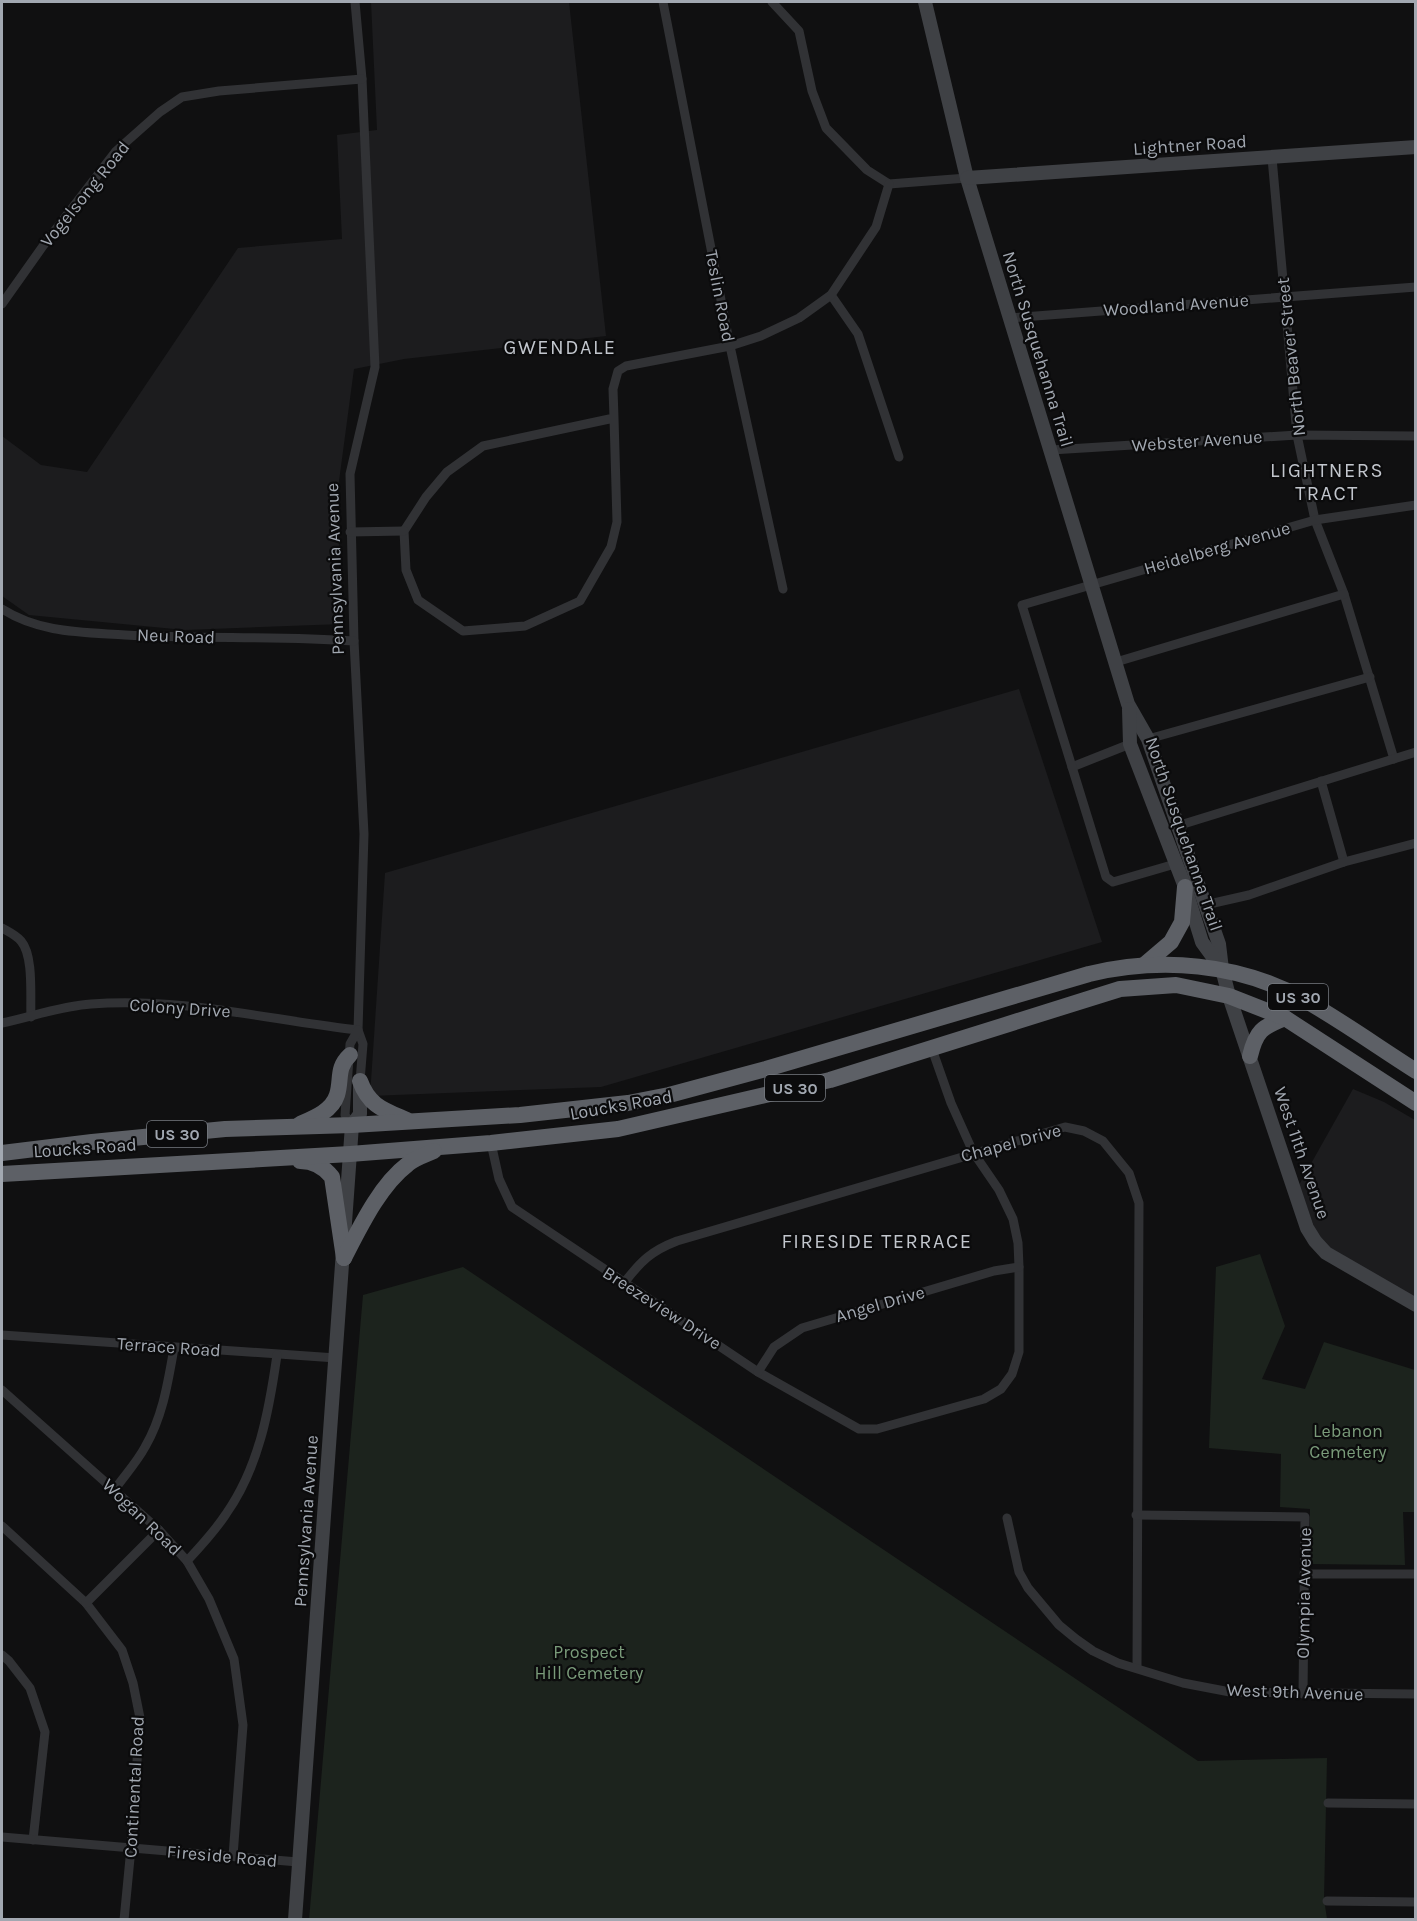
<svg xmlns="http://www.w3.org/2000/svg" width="1417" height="1921" font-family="Karla,sans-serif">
  <rect width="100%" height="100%" fill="#101011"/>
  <!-- built -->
  <g fill="#1c1c1e">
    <path d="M371 2H569L606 336 404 359 354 369 337 496 342 624 185 630 29 615 2 596V436L41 465 87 472 238 248 342 239 337 135 377 130Z"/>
    <path d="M1019 689 1102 942 601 1087 370 1096 385 873Z"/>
    <path d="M1353 1089 1384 1102 1415 1120V1299L1327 1247 1316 1232 1299 1185Z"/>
  </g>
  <!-- green -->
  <g fill="#1c231d">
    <path d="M1260 1254 1285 1326 1262 1379 1305 1389 1324 1342 1415 1370V1512H1403L1405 1565 1310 1564V1509L1280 1507 1281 1454 1209 1448 1216 1267Z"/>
    <path d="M463 1267 1198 1761 1327 1758 1324 1899 1327 1919 309 1920 363 1295Z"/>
  </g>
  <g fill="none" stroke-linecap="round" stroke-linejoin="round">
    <!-- street -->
    <g stroke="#313235" stroke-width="9">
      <path d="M355 2 362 79 375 367 350 474 354 641 364 834 358 1030 363 1044 360 1081"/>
      <path d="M663 2 730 346 783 589"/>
      <path d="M772 2 799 31 812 91 826 128 867 170 889 184 967 178"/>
      <path d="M1272 158 1297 435 1315 520 1344 594 1394 759"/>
      <path d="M831 295 858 334 899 457"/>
      <path d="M2 304 43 246 116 151 160 112 182 97 219 91 362 79"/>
      <path d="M1009 318 1416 287"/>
      <path d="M614 418 483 446 447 472 426 497 404 531 406 570 418 600 463 631 525 626 580 601 611 547 617 522 614 418 613 389 618 371 626 366 730 346 761 336 799 318 831 295 876 227 889 184"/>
      <path d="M1051 450 1297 435 1416 436"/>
      <path d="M350 532 404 531"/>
      <path d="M2 609C40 633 81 632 125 635 201 639 278 636 354 641"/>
      <path d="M1116 662 1344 594"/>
      <path d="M1148 739 1370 677"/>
      <path d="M1072 767 1130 744"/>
      <path d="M1321 781 1344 862"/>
      <path d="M1177 826 1416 752"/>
      <path d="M1175 864 1113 882 1106 877 1022 605 1315 520 1416 505"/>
      <path d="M1205 905 1249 895 1344 862 1416 843"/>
      <path d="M2 928C9 932 16 935 21 941 34 956 30 997 31 1017"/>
      <path d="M2 1023C31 1017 61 1006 91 1004 181 997 269 1020 358 1030"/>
      <path d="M352 1125 345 1115 350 1044 358 1030"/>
      <path d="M491 1143 499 1179 512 1207 758 1372 859 1429H877L984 1399 1001 1389 1012 1374 1019 1352V1267L1018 1243 1013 1219 999 1190 973 1152 951 1103 932 1049"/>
      <path d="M624 1283C641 1261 651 1251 677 1241L1065 1127 1084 1131 1103 1141 1129 1173 1139 1203 1137 1668"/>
      <path d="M2 1335 336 1358"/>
      <path d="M758 1372 774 1347 802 1328 994 1271 1019 1267"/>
      <path d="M2 1390 159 1530 187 1561 209 1599 234 1659 243 1725 233 1856"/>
      <path d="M115 1489C125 1475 137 1462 145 1447 163 1416 168 1382 174 1348"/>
      <path d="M1136 1515 1305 1517 1303 1694"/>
      <path d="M1007 1518 1019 1572 1028 1588 1059 1625 1076 1639 1093 1651 1118 1663 1183 1683 1230 1692 1416 1694"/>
      <path d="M2 1526 86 1603 122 1650 133 1683 140 1718 131 1848 124 1920"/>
      <path d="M187 1561C201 1546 215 1531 226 1514 259 1467 269 1411 277 1355"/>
      <path d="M1304 1574H1416"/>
      <path d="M86 1603 159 1530"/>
      <path d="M2 1655 9 1661 30 1688 45 1732 33 1840"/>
      <path d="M1328 1803 1416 1804"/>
      <path d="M2 1837 298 1862"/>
      <path d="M1327 1901 1416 1902"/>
    </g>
    <!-- secondary -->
    <g stroke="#3f4145" stroke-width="14">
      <path d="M925 2 967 178 1128 704 1148 739 1197 881 1219 944 1222 969 1229 996 1307 1228 1315 1241 1326 1253 1416 1305"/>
      <path d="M967 178 1416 147"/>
      <path d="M1129 709 1130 744 1185 887 1202 942 1221 968"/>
      <path d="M295 1920 352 1125 360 1114V1083"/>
    </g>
    <!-- highway -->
    <g stroke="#5d6066" stroke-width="16">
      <path d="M1144 965 1171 942 1182 922 1185 887"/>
      <path d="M1250 1056C1256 1031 1262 1027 1285 1018"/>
      <path d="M360 1081C369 1106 384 1110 407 1120"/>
      <path d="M300 1124C314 1118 332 1111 337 1095 342 1079 336 1068 350 1055"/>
      <path d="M2 1153 92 1142 225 1129 352 1125 520 1115 628 1103 669 1095 766 1069 1089 974C1161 957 1238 963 1303 999 1342 1021 1378 1047 1416 1071"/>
      <path d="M300 1161C313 1161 324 1167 332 1177L344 1258"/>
      <path d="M2 1174 350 1154 491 1143 618 1129 830 1080 1120 989 1176 985 1229 996 1285 1018 1416 1103"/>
      <path d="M344 1258C360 1227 380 1185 408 1164 415 1158 425 1155 434 1151"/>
    </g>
  </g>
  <g text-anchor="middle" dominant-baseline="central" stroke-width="4.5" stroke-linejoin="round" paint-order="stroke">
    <!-- shield labels -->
    <g fill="#0b0b0c" stroke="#757980" stroke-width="1.5">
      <rect x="1268" y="984" width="60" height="26" rx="4.5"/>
      <rect x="765" y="1075" width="60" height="26" rx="4.5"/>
      <rect x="147" y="1121" width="60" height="26" rx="4.5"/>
    </g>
    <g font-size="16" font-weight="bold" fill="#a2a8b1">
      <text x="1298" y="997">US 30</text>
      <text x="795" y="1088">US 30</text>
      <text x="177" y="1134">US 30</text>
    </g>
    <!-- street labels -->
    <g font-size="18" fill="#a2a8b1" stroke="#0b0b0c">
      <text transform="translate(1190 145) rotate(-4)">Lightner Road</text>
      <text transform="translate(85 194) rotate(-51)">Vogelsong Road</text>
      <text transform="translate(720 296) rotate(79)">Teslin Road</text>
      <text transform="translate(1176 305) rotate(-4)">Woodland Avenue</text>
      <text transform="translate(1038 349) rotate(73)">North Susquehanna Trail</text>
      <text transform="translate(1291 357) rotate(-96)">North Beaver Street</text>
      <text transform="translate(1197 441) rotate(-4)">Webster Avenue</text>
      <text transform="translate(1217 548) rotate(-16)">Heidelberg Avenue</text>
      <text transform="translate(335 569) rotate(-92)">Pennsylvania Avenue</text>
      <text transform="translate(176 636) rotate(2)">Neu Road</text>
      <text transform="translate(1184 834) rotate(71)">North Susquehanna Trail</text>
      <text transform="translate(180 1008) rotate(4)">Colony Drive</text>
      <text transform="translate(621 1105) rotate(-10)">Loucks Road</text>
      <text transform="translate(1011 1143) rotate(-15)">Chapel Drive</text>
      <text transform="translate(85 1148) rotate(-4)">Loucks Road</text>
      <text transform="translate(1302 1153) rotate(71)">West 11th Avenue</text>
      <text transform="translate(880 1304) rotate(-16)">Angel Drive</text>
      <text transform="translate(662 1308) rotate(33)">Breezeview Drive</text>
      <text transform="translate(169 1347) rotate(4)">Terrace Road</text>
      <text transform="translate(142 1517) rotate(44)">Wogan Road</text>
      <text transform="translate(306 1521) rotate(-86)">Pennsylvania Avenue</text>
      <text transform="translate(1304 1593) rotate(-89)">Olympia Avenue</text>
      <text transform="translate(1295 1692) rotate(2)">West 9th Avenue</text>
      <text transform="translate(134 1787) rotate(-87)">Continental Road</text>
      <text transform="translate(222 1856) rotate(5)">Fireside Road</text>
    </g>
    <!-- park labels -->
    <g font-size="18" fill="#7a9b7a" stroke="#0b0b0c">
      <text x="1348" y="1431">Lebanon<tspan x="1348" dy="21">Cemetery</tspan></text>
      <text x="589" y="1652">Prospect<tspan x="589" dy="21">Hill Cemetery</tspan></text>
    </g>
    <!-- neighbourhood labels -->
    <g font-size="20" letter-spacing="1.5" fill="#c2c6cd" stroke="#0b0b0c">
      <text x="560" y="347">GWENDALE</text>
      <text x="1327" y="470">LIGHTNERS<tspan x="1327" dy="23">TRACT</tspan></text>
      <text x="877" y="1241">FIRESIDE TERRACE</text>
    </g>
  </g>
  <!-- border -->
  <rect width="1417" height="1921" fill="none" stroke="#a2a8b1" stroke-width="6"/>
</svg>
